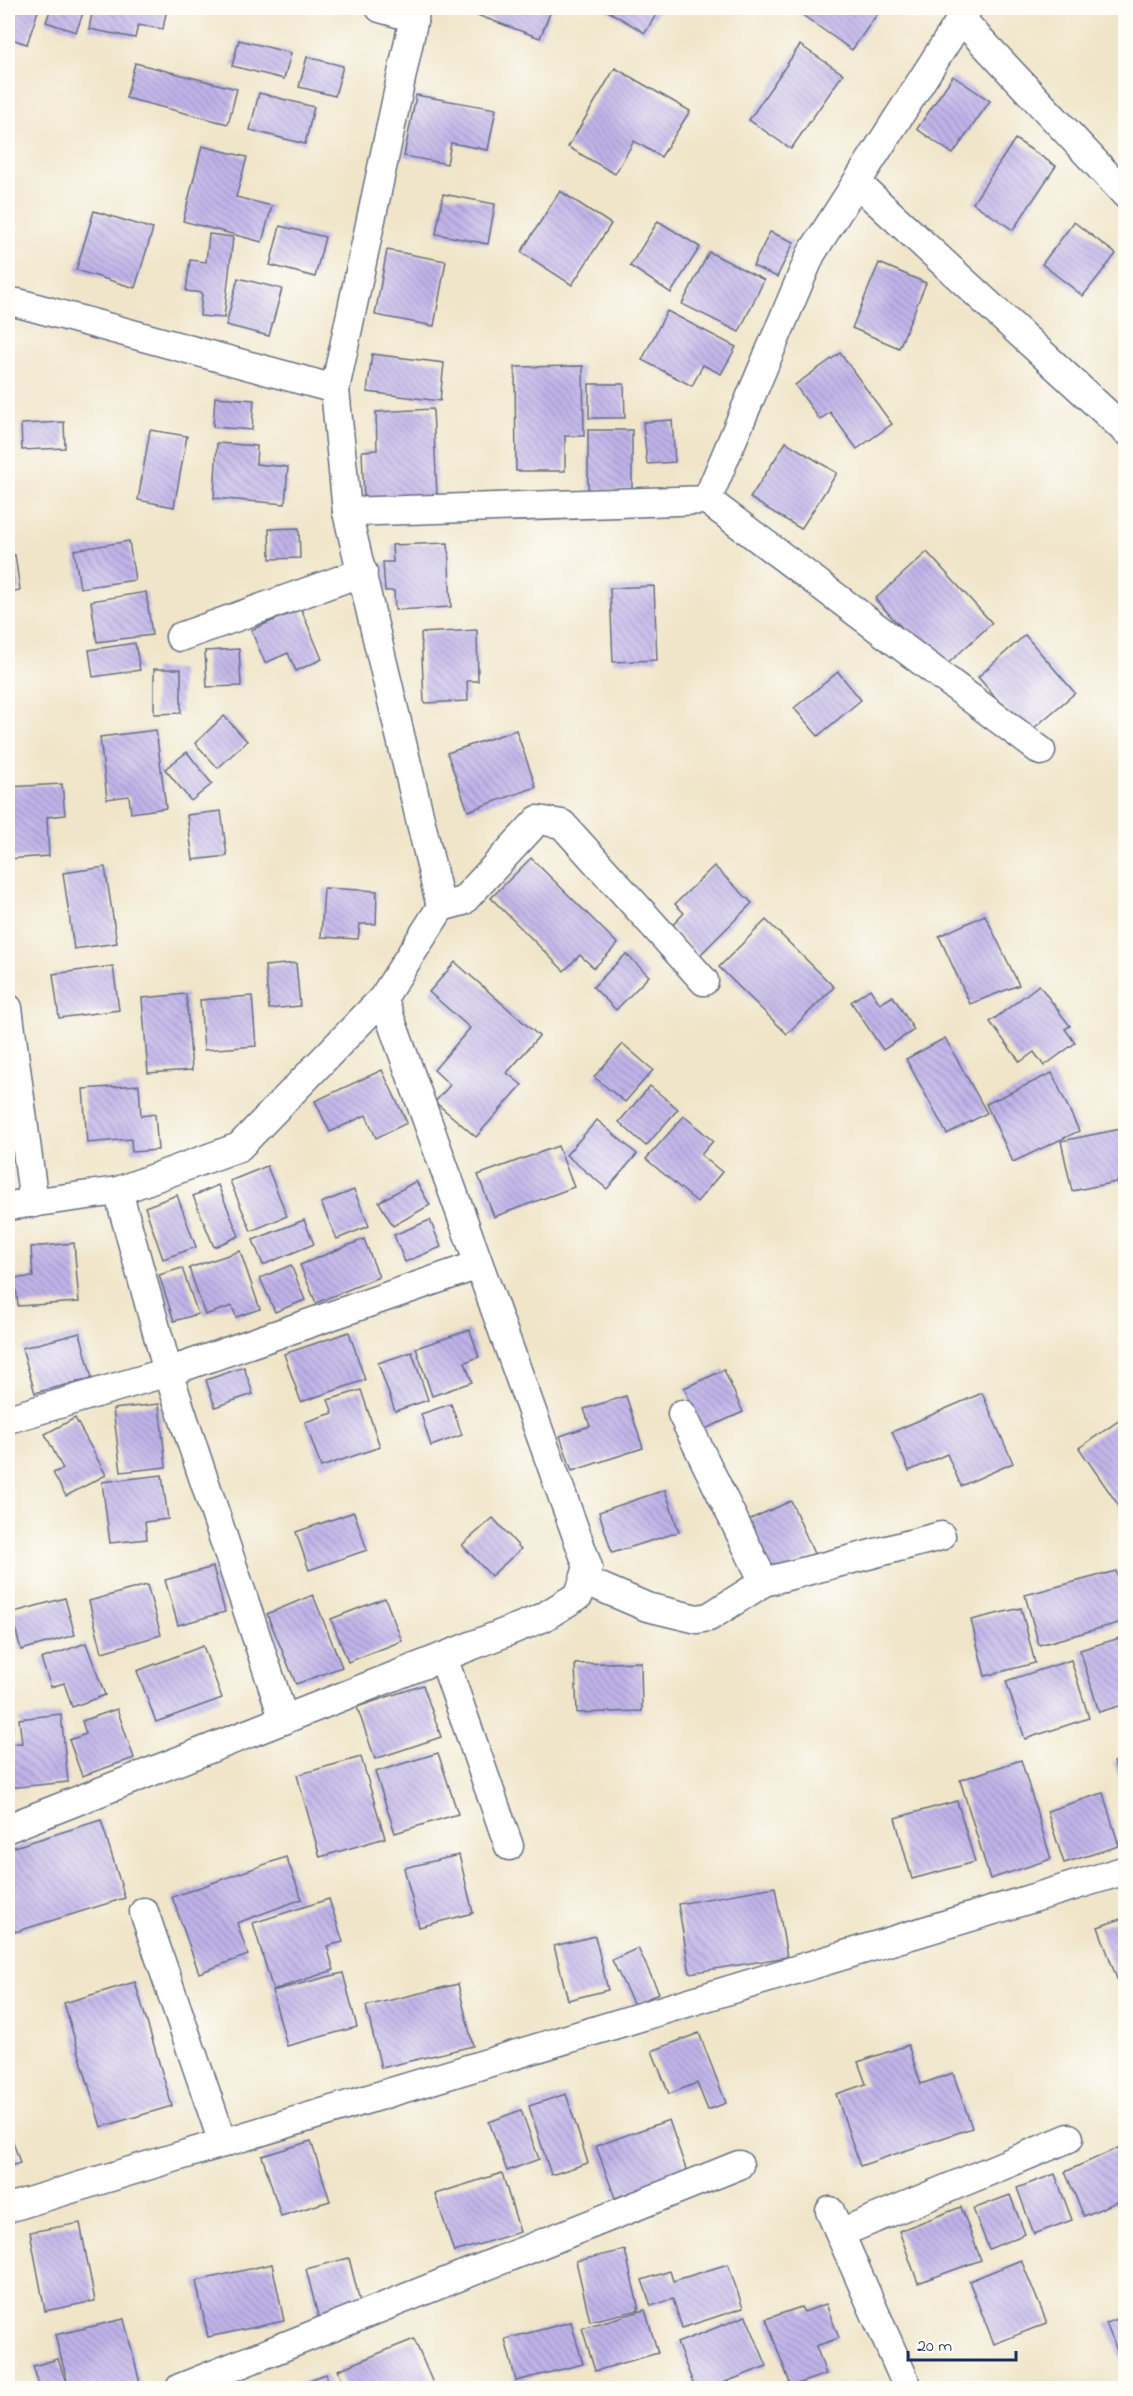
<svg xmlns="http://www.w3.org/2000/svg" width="1133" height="2396" font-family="'Indie Flower',sans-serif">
  <defs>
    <pattern id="building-back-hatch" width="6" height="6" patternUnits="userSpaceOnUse" patternTransform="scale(1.5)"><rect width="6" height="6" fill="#c0b3e9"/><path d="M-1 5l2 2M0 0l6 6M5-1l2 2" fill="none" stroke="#9b92c0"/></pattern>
  </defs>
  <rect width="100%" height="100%" fill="#fdfcf7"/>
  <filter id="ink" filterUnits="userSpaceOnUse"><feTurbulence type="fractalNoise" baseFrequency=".0167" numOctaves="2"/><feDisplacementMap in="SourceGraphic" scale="12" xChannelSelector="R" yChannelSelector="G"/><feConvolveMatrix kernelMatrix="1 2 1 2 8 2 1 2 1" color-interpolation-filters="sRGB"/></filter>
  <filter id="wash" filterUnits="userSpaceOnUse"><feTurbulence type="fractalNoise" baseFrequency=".008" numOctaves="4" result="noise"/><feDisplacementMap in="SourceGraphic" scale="24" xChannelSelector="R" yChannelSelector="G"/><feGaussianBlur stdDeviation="1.35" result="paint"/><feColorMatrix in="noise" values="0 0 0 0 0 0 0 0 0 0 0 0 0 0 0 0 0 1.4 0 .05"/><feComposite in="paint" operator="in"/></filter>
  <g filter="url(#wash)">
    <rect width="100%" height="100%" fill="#f0e5c9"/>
    <g id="blocks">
      <!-- building -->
      <g fill="url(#building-back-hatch)">
        <path d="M8 8H39L27 44 8 38Z"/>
        <path d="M51 8H85L76 32 46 22Z"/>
        <path d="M93 8H167L163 29 138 25 135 38 89 29Z"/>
        <path d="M471 8H552L540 38 469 12Z"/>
        <path d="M603 8H660L645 33Z"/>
        <path d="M797 8H870L878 13 852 50 795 10Z"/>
        <path d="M239 40 291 53 284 79 232 66Z"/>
        <path d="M800 45 843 74 791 149 749 120Z"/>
        <path d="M307 57 343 66 335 96 299 87Z"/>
        <path d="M135 63 237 89 228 124 126 98Z"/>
        <path d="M615 68 690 111 661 157 634 141 615 174 568 147Z"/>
        <path d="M953 76 990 101 953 154 917 129Z"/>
        <path d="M259 93 314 107 305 144 250 130Z"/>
        <path d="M416 95 496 109 488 150 451 143 447 164 404 156Z"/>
        <path d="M1015 139 1056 166 1013 230 973 203Z"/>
        <path d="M202 146 247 157 236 197 272 206 262 242 183 221Z"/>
        <path d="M560 191 611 224 572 285 521 252Z"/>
        <path d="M443 194 495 204 488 244 436 234Z"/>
        <path d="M94 211 153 229 135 288 76 270Z"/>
        <path d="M658 221 700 247 671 293 630 266Z"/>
        <path d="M1074 222 1116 254 1083 296 1042 264Z"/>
        <path d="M280 226 325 237 315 277 270 265Z"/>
        <path d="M770 232 794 242 777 277 753 266Z"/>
        <path d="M209 234 233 237 224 318 200 316 202 293 186 291 190 260 206 262Z"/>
        <path d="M387 250 446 261 434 326 375 315Z"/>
        <path d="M709 252 764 280 739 332 682 304Z"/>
        <path d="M879 263 926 283 899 348 852 328Z"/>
        <path d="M238 278 282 289 269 336 226 325Z"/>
        <path d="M667 311 736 347 721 374 703 365 692 386 642 360Z"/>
        <path d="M840 353 892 424 857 449 830 412 820 420 795 385Z"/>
        <path d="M372 354 444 363 440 401 367 392Z"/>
        <path d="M583 366 584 436H565V471H516L515 367Z"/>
        <path d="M589 384H624L625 418H589Z"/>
        <path d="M215 397 254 400 252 430 213 427Z"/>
        <path d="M433 409 437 496 364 499 362 451 377 450 376 412Z"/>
        <path d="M672 420 675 462 647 464 643 422Z"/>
        <path d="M64 422 65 448 22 450 21 424Z"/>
        <path d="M150 430 187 436 174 507 138 500Z"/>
        <rect x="588" y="430" width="44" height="60"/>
        <path d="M786 442 837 473 801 529 750 498Z"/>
        <path d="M217 443 257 446 256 464 288 467 285 504 214 498Z"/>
        <path d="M299 528 300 558 270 559 269 529Z"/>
        <path d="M129 541 135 580 80 588 74 550Z"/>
        <path d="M448 543 451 607 395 610 394 591H385L383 562H393L392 545Z"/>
        <path d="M927 552 992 623 941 670 875 599Z"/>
        <path d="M8 555H15L20 590 8 592Z"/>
        <path d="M654 586 657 660 613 662 610 588Z"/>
        <path d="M146 592 152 635 97 642 91 601Z"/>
        <path d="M301 609 322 659 296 671 288 653 265 663 251 630Z"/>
        <path d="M477 630 478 681H467L468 701 424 703 421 633Z"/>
        <path d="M1025 635 1075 693 1027 734 978 677Z"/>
        <path d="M135 643 140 670 93 677 89 650Z"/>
        <path d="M239 649 241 686 207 687 205 651Z"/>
        <path d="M154 669H181V713L154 714Z"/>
        <path d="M838 672 861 700 818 736 794 708Z"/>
        <path d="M224 716 247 741 218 768 195 743Z"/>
        <path d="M156 730 166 808 131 813 129 796 107 799 100 737Z"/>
        <path d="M516 730 536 787 468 811 447 753Z"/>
        <path d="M187 752 212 784 191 801 165 769Z"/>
        <path d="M62 784 65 815 47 817 49 856 8 859V787Z"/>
        <path d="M221 811 227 856 193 860 187 815Z"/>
        <path d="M531 858 618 944 594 968 580 955 564 971 491 898Z"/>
        <path d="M714 866 752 903 700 955 671 927 684 913 675 904Z"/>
        <path d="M105 867 117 943 74 949 63 873Z"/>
        <path d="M324 888 377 891 376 924H360L358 939 321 937Z"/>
        <path d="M985 915 1019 985 970 1004 939 936Z"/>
        <path d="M766 920 834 987 787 1034 719 967Z"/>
        <path d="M626 954 649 976 616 1010 593 987Z"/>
        <path d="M455 962 539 1036 507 1073 522 1085 476 1137 435 1102 450 1085 434 1070 470 1028 429 992Z"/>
        <path d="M296 963 300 1006 269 1009 265 966Z"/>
        <path d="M113 966 119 1010 59 1018 53 974Z"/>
        <path d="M1039 985 1070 1026 1065 1029 1075 1043 1044 1066 1034 1052 1020 1062 990 1022Z"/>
        <path d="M870 989 880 1004 893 996 914 1030 883 1050 851 1002Z"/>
        <path d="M186 994 192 1070 148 1073 142 998Z"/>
        <path d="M252 996 256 1046 204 1050 200 1000Z"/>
        <path d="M945 1038 987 1113 947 1134 906 1059Z"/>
        <path d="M623 1044 653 1070 625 1102 594 1077Z"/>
        <path d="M382 1070 407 1123 376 1138 366 1115 330 1132 315 1101Z"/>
        <path d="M1052 1073 1079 1131 1013 1162 986 1104Z"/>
        <path d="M139 1085 141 1116 155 1114 158 1150 132 1152 131 1139 87 1143 83 1089Z"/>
        <path d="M650 1086 678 1109 646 1146 619 1122Z"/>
        <path d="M684 1116 713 1141 701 1155 722 1172 697 1202 646 1159Z"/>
        <path d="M597 1120 637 1154 607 1189 566 1155Z"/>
        <path d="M1126 1128V1180L1072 1191 1061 1141Z"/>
        <path d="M558 1146 574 1187 494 1217 478 1175Z"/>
        <path d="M267 1166 287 1216 251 1231 230 1181Z"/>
        <path d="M416 1181 430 1205 393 1226 379 1202Z"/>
        <path d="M218 1185 239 1236 214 1247 193 1196Z"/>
        <path d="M354 1190 369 1226 337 1239 321 1203Z"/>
        <path d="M177 1195 196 1247 163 1259 145 1207Z"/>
        <path d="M304 1220 314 1244 263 1265 253 1240Z"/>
        <path d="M430 1220 441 1247 405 1262 394 1235Z"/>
        <path d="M364 1239 379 1277 316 1303 300 1265Z"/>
        <path d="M74 1243 79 1302 18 1306 15 1278 33 1277 31 1247Z"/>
        <path d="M240 1251 260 1309 236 1317 232 1306 205 1315 189 1268Z"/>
        <path d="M291 1265 305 1300 275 1312 260 1278Z"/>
        <path d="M182 1268 198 1314 174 1321 159 1275Z"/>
        <path d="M470 1330 479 1357 465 1362 472 1382 432 1396 416 1348Z"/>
        <path d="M349 1332 365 1380 301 1402 284 1354Z"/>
        <path d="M80 1333 92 1378 35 1393 22 1348Z"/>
        <path d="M412 1352 428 1400 395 1411 378 1363Z"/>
        <path d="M244 1367 253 1394 215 1407 206 1380Z"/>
        <path d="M724 1370 743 1412 703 1430 684 1388Z"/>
        <path d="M361 1390 380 1447 321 1467 305 1422 333 1413 328 1400Z"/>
        <path d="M982 1393 1013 1463 961 1486 947 1454 909 1471 892 1432Z"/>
        <path d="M626 1396 643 1448 572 1471 560 1436 590 1426 584 1409Z"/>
        <path d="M159 1404 166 1467 121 1472 113 1409Z"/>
        <path d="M451 1404 462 1435 431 1446 421 1414Z"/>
        <path d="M1126 1416V1510L1123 1512 1079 1448Z"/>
        <path d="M75 1418 106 1475 66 1496 53 1473 63 1469 45 1434Z"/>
        <path d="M162 1475 168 1519 145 1522 147 1539 110 1543 102 1482Z"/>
        <path d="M665 1490 679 1532 612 1553 599 1512Z"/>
        <path d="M791 1501 815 1556 763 1579 739 1524Z"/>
        <path d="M354 1512 367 1550 309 1570 296 1532Z"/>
        <path d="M493 1518 521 1549 491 1576 462 1545Z"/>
        <path d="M213 1567 225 1612 178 1625 165 1580Z"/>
        <path d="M1116 1571 1126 1604V1621L1039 1645 1025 1595Z"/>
        <path d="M147 1585 161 1635 102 1652 89 1601Z"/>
        <path d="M313 1595 342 1667 296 1684 267 1614Z"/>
        <path d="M65 1598 75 1635 21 1650 11 1613Z"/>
        <path d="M385 1598 402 1641 348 1662 331 1619Z"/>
        <path d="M1021 1608 1035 1663 985 1676 971 1620Z"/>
        <path d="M1126 1636V1704L1099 1712 1080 1650Z"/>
        <path d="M86 1643 105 1695 72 1707 64 1683 51 1687 41 1659Z"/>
        <path d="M203 1646 222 1698 156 1722 137 1671Z"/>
        <path d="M1071 1660 1089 1718 1025 1739 1006 1681Z"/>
        <path d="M641 1662 642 1711 577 1713 575 1664Z"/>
        <path d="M8 1675 13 1729H8Z"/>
        <path d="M423 1685 441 1737 375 1759 357 1707Z"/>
        <path d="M117 1709 134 1758 82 1776 69 1740 86 1734 82 1721Z"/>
        <path d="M61 1714 68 1782 8 1788V1744L22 1743 19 1719Z"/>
        <path d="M438 1753 458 1814 395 1833 375 1772Z"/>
        <path d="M361 1757 385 1838 320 1857 297 1775Z"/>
        <path d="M1126 1759V1796H1125L1114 1762Z"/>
        <path d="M1021 1760 1051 1859 990 1879 960 1780Z"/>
        <path d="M1103 1793 1119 1846 1064 1863 1047 1811Z"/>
        <path d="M957 1801 975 1862 912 1879 895 1818Z"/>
        <path d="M101 1820 125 1898 15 1932 8 1908V1849Z"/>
        <path d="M459 1855 473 1913 419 1927 404 1868Z"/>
        <path d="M286 1857 302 1899 237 1923 248 1955 199 1973 172 1897Z"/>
        <path d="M775 1887 787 1957 690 1973 678 1904Z"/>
        <path d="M329 1899 343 1942 327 1946 334 1970 273 1990 253 1923Z"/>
        <path d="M1126 1917V1989L1121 1990 1098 1927Z"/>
        <path d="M595 1936 608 1990 568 2000 554 1946Z"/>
        <path d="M638 1948 659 1993 634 2005 612 1960Z"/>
        <path d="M343 1973 357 2027 287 2046 272 1991Z"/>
        <path d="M135 1982 172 2106 101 2127 64 2003Z"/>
        <path d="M458 1984 473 2046 381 2068 366 2006Z"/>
        <path d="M699 2033 726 2103 708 2110 697 2083 669 2094 652 2051Z"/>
        <path d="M908 2045 921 2084 953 2073 972 2128 860 2166 836 2094 866 2084 858 2062Z"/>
        <path d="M566 2094 588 2163 551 2175 529 2106Z"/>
        <path d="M521 2110 539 2159 507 2171 489 2122Z"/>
        <path d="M669 2120 687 2172 615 2198 596 2146Z"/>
        <path d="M8 2126 20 2163 8 2167Z"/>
        <path d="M311 2141 330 2201 281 2216 262 2156Z"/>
        <path d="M1120 2147 1126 2159V2198L1084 2216 1065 2172Z"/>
        <path d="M502 2173 520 2232 454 2252 435 2194Z"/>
        <path d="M1055 2174 1072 2220 1034 2234 1017 2188Z"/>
        <path d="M1010 2195 1025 2234 989 2249 973 2209Z"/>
        <path d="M961 2207 981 2260 918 2283 899 2231Z"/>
        <path d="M80 2223 95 2301 45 2311 30 2232Z"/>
        <path d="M625 2250 639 2310 590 2321 576 2261Z"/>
        <path d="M349 2258 362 2310 319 2320 306 2269Z"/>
        <path d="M1021 2260 1047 2323 994 2344 969 2281Z"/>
        <path d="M272 2264 284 2321 208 2337 196 2281Z"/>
        <path d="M728 2264 743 2308 682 2328 673 2299 651 2306 642 2280 670 2271 673 2281Z"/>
        <path d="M826 2304 839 2338 816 2346 826 2374 791 2386 766 2319 801 2307 804 2312Z"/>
        <path d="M645 2310 658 2353 595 2371 582 2328Z"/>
        <path d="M746 2316 767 2366 710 2388H695L677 2343Z"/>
        <path d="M1126 2316V2371H1125L1106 2323Z"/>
        <path d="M124 2319 140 2383 117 2388H69L55 2335Z"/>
        <path d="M571 2322 583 2364 516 2381 505 2339Z"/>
        <path d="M414 2339 435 2388H346L338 2370Z"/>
        <path d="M58 2359 68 2388H40L33 2366Z"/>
        <path d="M8 2367 14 2388H8Z"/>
        <path d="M326 2374 331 2388H286Z"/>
      </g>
    </g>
  </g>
  <g filter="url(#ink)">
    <use href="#blocks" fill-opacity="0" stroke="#666f83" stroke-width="1.5"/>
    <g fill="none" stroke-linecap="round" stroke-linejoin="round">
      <defs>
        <g id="street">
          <path d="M380 8 412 17"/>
          <path d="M961 19 1126 195"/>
          <path d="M857 183 1126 431"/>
          <path d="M18 303 335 389"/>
          <path d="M707 500 1041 751"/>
          <path d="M347 512 707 500 811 254 968 8"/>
          <path d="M180 637 363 572"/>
          <path d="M441 907 463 901 538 820 562 824 704 981"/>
          <path d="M8 1008 34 1203"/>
          <path d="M118 1191 168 1372 284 1720"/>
          <path d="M8 1206 118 1191 239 1147 383 998 441 907 347 512 335 389 416 8"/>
          <path d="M682 1414 764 1582"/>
          <path d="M8 1419 168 1372 478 1265"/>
          <path d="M584 1580 647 1607 697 1619 709 1617 764 1582 941 1536"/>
          <path d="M443 1657 509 1846"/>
          <path d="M8 1828 542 1618 579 1595 588 1567 383 998"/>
          <path d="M144 1912 223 2143"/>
          <path d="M8 2208 1126 1870"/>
          <path d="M830 2211 908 2388"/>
          <path d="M840 2233 1069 2138"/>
          <path d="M180 2388 739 2165"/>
        </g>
      </defs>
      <!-- street casing -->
      <use href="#street" stroke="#666f83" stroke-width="31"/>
      <!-- street -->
      <use href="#street" stroke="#fff" stroke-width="28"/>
    </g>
  </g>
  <!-- margin -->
  <rect width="1133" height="2396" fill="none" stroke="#fdfcf7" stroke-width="30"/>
  <!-- scale -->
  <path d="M908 2351v9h108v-9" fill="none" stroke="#1b2f5e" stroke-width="3"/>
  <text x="917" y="2351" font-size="18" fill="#1b2f5e" stroke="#fdfcf7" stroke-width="4.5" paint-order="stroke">20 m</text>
</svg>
